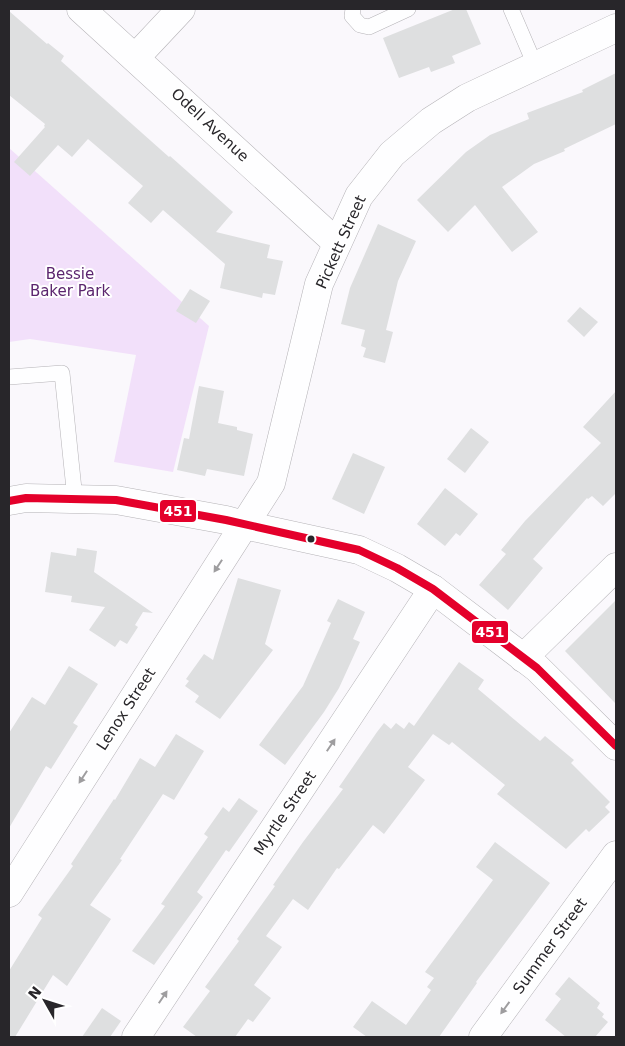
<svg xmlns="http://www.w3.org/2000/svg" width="625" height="1046" font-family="'DejaVu Sans',sans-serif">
  <rect width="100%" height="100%" fill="#faf8fc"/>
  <!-- green -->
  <path fill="#f2e0fa" d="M9 148 209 326 173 472 114 462 136 355 30 339 9 342Z"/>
  <!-- building -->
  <g fill="#dedfe0">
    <path d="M455 9H466L481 44 452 56 455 63 431 72 429 67 399 78 383 38Z"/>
    <path d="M9 11 47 44 48 43 64 56 61 61 169 157 170 156 233 212 216 232 270 245 267 258 283 261 275 295 263 293 262 298 220 288 225 264 163 210 151 223 128 203 143 186 88 139 72 157 58 145 30 176 14 162 45 127 44 126 45 124 9 95Z"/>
    <path d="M616 73V124L564 149 565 151 534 164 502 187 538 232 512 252 475 205 448 232 417 200 466 152 490 135 529 119 527 113 583 92 582 90Z"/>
    <path d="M378 224 416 241 398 281 386 330 393 332 385 363 363 357 366 348 361 346 365 330 341 324 350 288Z"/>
    <path d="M190 289 210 301 196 323 176 311Z"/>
    <path d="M580 307 598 322 584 337 567 321Z"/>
    <path d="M199 386 224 391 218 423 237 427V430L253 434 244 476 207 469 205 476 177 470 184 438 189 439Z"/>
    <path d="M616 391V493L603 506 592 496 588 499 587 498 533 559 543 568 508 610 479 585 506 554 501 550 525 521 601 443 583 427Z"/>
    <path d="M471 428 489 442 465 473 447 459Z"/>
    <path d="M353 453 385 467 364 514 332 499Z"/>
    <path d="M445 488 478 514 460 536 456 533 445 546 417 524Z"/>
    <path d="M77 548 97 551 94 572 153 613 143 612 135 625 138 627 127 644 120 640 115 647 89 630 105 607 71 602 72 596 45 592 51 552 76 556Z"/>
    <path d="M238 578 281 590 265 644 273 650 220 719 195 702 199 696 185 686 189 681 186 679 204 654 213 660Z"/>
    <path d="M338 599 365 612 353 639 360 642 339 688 324 712 285 765 259 745 303 686 331 623 327 621Z"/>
    <path d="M616 600V704L565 651Z"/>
    <path d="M459 662 484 680 478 689 540 741 545 736 574 760 571 763 610 802 605 807 610 812 589 832 586 829 566 849 497 794 505 785 452 742 449 745 433 734 408 767 425 780 384 834 373 825 339 869 337 868 308 910 293 899 266 936 282 947 254 985 271 998 253 1022 248 1019 235 1037H197L183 1027 210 991 205 987 239 941 237 939 275 886 273 885 303 842 343 789 339 787 377 732 384 723 391 729 396 723 404 729 409 722 414 726Z"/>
    <path d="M69 666 98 684 73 723 78 726 51 769 46 766 9 828V733L32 697 45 705Z"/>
    <path d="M176 734 204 751 174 800 163 794 120 859 122 860 90 905 111 919 67 986 53 975 15 1037H9V971L42 918 38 915 73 866 71 864 114 799 115 800 140 758 155 767Z"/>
    <path d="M239 798 258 811 229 852 226 850 197 892 203 897 154 965 132 951 165 906 161 904 208 837 204 834 223 807 229 812Z"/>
    <path d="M495 842 550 883 476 982 477 983 439 1037H367L353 1027 372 1001 406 1025 431 990 427 987 434 978 425 972 493 880 476 867Z"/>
    <path d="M569 977 600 1003 597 1008 604 1014 602 1017 608 1022 595 1037H566L545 1020 561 999 555 994Z"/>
    <path d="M102 1008 121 1021 110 1037H82Z"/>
  </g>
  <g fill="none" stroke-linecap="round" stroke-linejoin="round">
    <defs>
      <g id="lane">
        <path d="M353 9 352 16 360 25 369 27 408 9"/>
        <path d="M511 9 535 65"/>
        <path d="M9 377 62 373 75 499"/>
      </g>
      <g id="street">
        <path d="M81 9 337 243"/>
        <path d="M136 57 181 9"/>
        <path d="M523 658 616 567"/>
        <path d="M9 893 271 483 319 284 359 196 392 154 431 121 467 98 616 28"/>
        <path d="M136 1037 433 589"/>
        <path d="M483 1037 616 855"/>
      </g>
      <path id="secondary" d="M9 501 26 498 116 500 226 520 244 525 359 550 397 568 433 589 537 668 616 746"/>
    </defs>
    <!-- lane casing -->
    <use href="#lane" stroke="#b5b3b7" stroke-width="16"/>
    <!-- street casing -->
    <use href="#street" stroke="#b5b3b7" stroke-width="29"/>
    <!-- secondary casing -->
    <use href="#secondary" stroke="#b5b3b7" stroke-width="29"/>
    <!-- lane -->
    <use href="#lane" stroke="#fefeff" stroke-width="15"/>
    <!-- street -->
    <use href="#street" stroke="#fefeff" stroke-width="28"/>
    <!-- secondary -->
    <use href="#secondary" stroke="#fefeff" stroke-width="28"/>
    <defs>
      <path id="bus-1" d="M9 501 26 498 116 500 226 520 359 550 397 568 433 589 537 668 616 746"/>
    </defs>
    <!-- bus-1 casing -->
    <use href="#bus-1" stroke="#fff" stroke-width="11"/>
    <!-- bus-1 -->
    <use href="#bus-1" stroke="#e4002b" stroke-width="8"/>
  </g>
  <!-- one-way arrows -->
  <defs><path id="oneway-solid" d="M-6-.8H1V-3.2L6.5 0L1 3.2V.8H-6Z" transform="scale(1.25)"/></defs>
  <g fill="#9e9d9f">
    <use href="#oneway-solid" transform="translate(218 566) rotate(123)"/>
    <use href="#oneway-solid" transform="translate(331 745) rotate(-56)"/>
    <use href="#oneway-solid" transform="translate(83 777) rotate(123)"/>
    <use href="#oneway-solid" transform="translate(163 997) rotate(-56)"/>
    <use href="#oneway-solid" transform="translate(505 1008) rotate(126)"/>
  </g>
  <!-- markers -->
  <circle fill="#28262a" stroke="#fff" stroke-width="2" cx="311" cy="539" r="4.5"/>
  <g text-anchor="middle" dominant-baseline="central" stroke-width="4" stroke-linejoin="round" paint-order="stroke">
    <!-- street labels -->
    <g font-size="15" fill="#28262a" stroke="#fff">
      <text transform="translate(210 125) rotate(43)">Odell Avenue</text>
      <text transform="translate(341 242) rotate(-66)">Pickett Street</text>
      <text transform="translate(126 709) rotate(-57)">Lenox Street</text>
      <text transform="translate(285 813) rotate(-56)">Myrtle Street</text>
      <text transform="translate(550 946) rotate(-54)">Summer Street</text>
    </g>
    <!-- park labels -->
    <g font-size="15" fill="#5b256e" stroke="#fff">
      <text x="70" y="274">Bessie<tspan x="70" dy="17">Baker Park</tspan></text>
    </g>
  </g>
  <g stroke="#fff" stroke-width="2">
    <rect x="159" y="499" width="38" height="24" rx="5" fill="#e4002b"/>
    <rect x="471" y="620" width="38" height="24" rx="5" fill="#e4002b"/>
  </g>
  <g font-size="14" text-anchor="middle" font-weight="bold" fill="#fff">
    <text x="178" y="516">451</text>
    <text x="490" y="637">451</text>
  </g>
  <!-- border -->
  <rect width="625" height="1046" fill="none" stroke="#28262a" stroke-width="20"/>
  <!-- north arrow -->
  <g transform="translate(45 1001) rotate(309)" stroke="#ffffff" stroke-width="4" paint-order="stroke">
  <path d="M0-4L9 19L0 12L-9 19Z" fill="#28262a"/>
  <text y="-8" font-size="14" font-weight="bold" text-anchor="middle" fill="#28262a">N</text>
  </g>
</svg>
